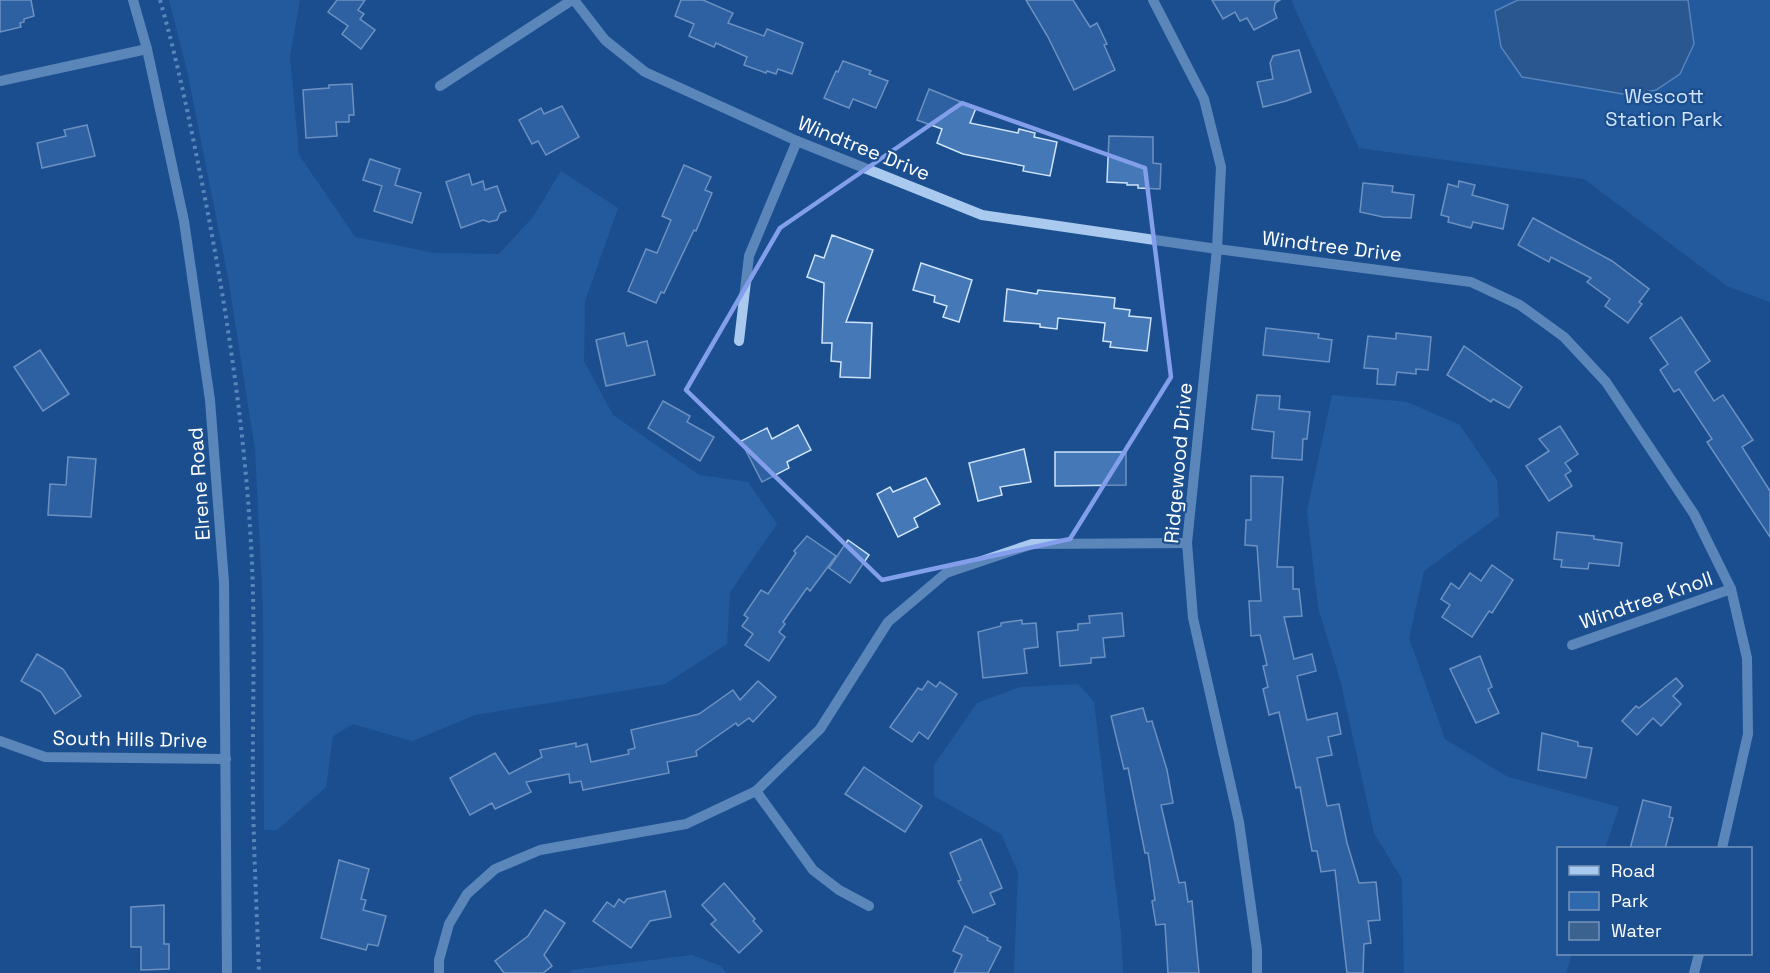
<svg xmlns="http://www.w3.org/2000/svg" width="1770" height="973" font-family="'Space Grotesk',sans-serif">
  <rect width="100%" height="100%" fill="#1b4f8f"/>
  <!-- green -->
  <g fill="#2e69ad">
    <path d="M169 0H300L290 56 299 155 355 237 434 253 499 254 533 217 561 171 618 208 585 301 584 361 613 415 699 475 748 482 777 524 730 592 727 644 665 684 475 715 412 741 353 724 333 736 326 787 277 830H264L263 607 255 449 228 277 187 70Z"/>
    <path d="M1291 0H1770V302L1727 286 1584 179 1359 148Z"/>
    <path d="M1332 395 1407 402 1460 425 1497 480 1499 516 1424 571 1409 638 1445 739 1508 777 1619 807 1605 848H1558V954H1572L1566 973H1404L1402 879 1374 833 1341 683 1318 607 1307 511Z"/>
    <path d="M1078 684 1094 702 1121 933 1123 973H1014L1018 872 1001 834 934 796V765L977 703 1020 687Z"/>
    <path d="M692 955 721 966 726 973H570L572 970Z"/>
  </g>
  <!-- water -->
  <path fill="#3c6290" stroke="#9cc4f0" stroke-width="1.5" d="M1518 0H1688L1694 44 1680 74 1656 90 1629 95 1522 77 1501 47 1495 11Z"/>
  <!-- building -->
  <g fill="#4478b7" stroke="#cfe3fa" stroke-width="1.5">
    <path d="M0 0H31L34 16 24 19V22L20 23 21 27 0 32Z"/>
    <path d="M337 0H365L358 10 364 14 360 19 375 30 361 49 342 34 348 26 328 12Z"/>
    <path d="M681 0H703L733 13 728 23 764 36 767 29 803 43 792 74 778 69 776 74 767 71 766 73 744 65 747 57 716 43 714 47 689 36 694 24 675 16Z"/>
    <path d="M1026 0H1073L1090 27 1097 23 1107 44 1104 45 1115 70 1074 90 1048 37Z"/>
    <path d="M1212 0H1280L1275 3 1274 10 1277 18 1254 30 1247 18 1240 21 1235 12 1223 19Z"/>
    <path d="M1299 50 1311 92 1286 101 1263 107 1257 82 1273 79 1270 63 1273 56Z"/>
    <path d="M843 61 871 71 869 74 888 81 876 108 853 99 849 108 824 98 836 71 838 72Z"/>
    <path d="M352 84 354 115H349V122H336L337 136 306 138 303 90 329 88V85Z"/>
    <path d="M929 89 976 108 970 123 1018 133 1019 129 1035 133 1034 137 1057 142 1050 176 1023 171 1024 166 963 154 937 143 942 129 917 120Z"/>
    <path d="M562 106 579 137 546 155 538 141 532 144 519 120 541 108 544 114Z"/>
    <path d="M87 125 95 156 42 168 37 143 66 136 64 130Z"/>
    <path d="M1109 136 1153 137V163L1161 164 1160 189 1138 188V185H1127V183L1107 182Z"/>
    <path d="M370 159 400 169 395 185 421 193 412 223 374 211 382 186 363 180Z"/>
    <path d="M684 165 711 177 705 190 712 193 696 231 694 230 664 293 661 292 656 303 628 291 646 249 657 253 671 220 662 216Z"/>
    <path d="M469 174 472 185 483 181 485 190 497 186 506 211 500 213 497 220 489 222 483 220 461 228 446 182Z"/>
    <path d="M1459 181 1475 185 1472 195 1508 205 1503 229 1473 222 1471 228 1448 222 1449 217 1441 215 1448 184 1458 187Z"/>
    <path d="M1363 183 1393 186 1392 192 1414 195 1411 218 1383 217 1360 212Z"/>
    <path d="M1533 218 1612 261 1649 289 1639 302 1642 304 1628 323 1605 306 1610 299 1587 282 1591 278 1551 257 1549 262 1518 245Z"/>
    <path d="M832 235 873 250 846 322 872 323 870 378 840 377 841 362 831 361 832 343H822L824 283 807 277 815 255 824 258Z"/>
    <path d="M921 263 972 280 959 322 943 317 947 306 934 302 935 296 913 290Z"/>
    <path d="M1007 289 1037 294 1038 290 1115 298 1114 308 1130 310 1129 316 1151 318 1147 351 1110 347 1111 342 1103 341 1105 323 1058 318 1057 329 1040 327V324L1004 321Z"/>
    <path d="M1681 317 1710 361 1695 372 1714 401 1723 395 1753 440 1742 447 1770 491V537L1707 442 1712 439 1679 389 1674 392 1660 370 1668 364 1650 338Z"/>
    <path d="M1266 328 1319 334 1318 338 1332 340 1329 362 1263 355Z"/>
    <path d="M624 333 627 346 647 341 655 375 606 386 596 340Z"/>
    <path d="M1396 333 1431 337 1428 370 1416 369V374L1397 372 1395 385 1377 384 1378 369 1364 368 1368 336 1396 339Z"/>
    <path d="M1464 346 1522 387 1509 408 1493 399 1491 402 1447 375Z"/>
    <path d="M40 350 69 394 43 411 14 367Z"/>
    <path d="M1257 395 1280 396 1279 409 1310 412 1307 439H1303L1302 460 1272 458 1274 432 1252 429Z"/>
    <path d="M663 401 690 416 687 422 714 437 700 461 648 428Z"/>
    <path d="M798 425 811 450 787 462 789 468 762 482 741 441 767 428 772 439Z"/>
    <path d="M1560 426 1578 454 1565 463 1571 471 1565 475 1572 486 1549 501 1526 466 1549 451 1539 439Z"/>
    <path d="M1024 449 1031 482 1000 487 1002 495 978 501 969 463Z"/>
    <path d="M1055 452H1126V485L1055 486Z"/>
    <path d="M68 457 96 459 91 517 48 515 50 484 66 485Z"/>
    <path d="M1251 476 1283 477 1277 567H1293V589H1299L1302 616 1284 617 1294 659 1312 654 1316 671 1297 676 1307 720 1337 713 1341 734 1328 737 1332 755 1317 758 1327 806 1339 804 1347 843 1359 883 1376 882 1380 920 1368 921 1371 943 1364 944 1363 973H1347L1335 870 1321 872 1317 851H1312L1300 787 1296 788 1279 712 1269 715 1263 689 1268 687 1263 666 1267 665 1260 635 1251 636 1249 601H1261L1257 546 1245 545 1246 520H1251Z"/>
    <path d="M926 478 940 504 914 518 918 527 898 537 877 494 890 487 893 492Z"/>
    <path d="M1557 532 1594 536V539L1622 543 1619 566 1589 563 1588 569 1561 567 1562 560 1554 559Z"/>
    <path d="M807 536 836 556 810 591 807 588 783 622 785 624 779 632 785 637 769 661 745 645 753 634 742 626 748 618 744 615 761 590 768 594 796 553 794 551Z"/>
    <path d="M848 540 869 555 850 583 829 568Z"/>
    <path d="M1492 565 1513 580 1492 613 1489 611 1472 637 1442 617 1450 605 1441 599 1451 583 1459 589 1470 573 1481 581Z"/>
    <path d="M1122 613 1124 636 1103 638 1105 657 1091 658V663L1060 666 1057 632 1078 630V624L1090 623 1089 616Z"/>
    <path d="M1022 620V624L1036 623 1038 647 1024 649 1027 673 983 678 978 632 1001 626V623Z"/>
    <path d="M37 654 63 669 81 696 55 714 41 692 21 681Z"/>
    <path d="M1480 656 1492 687 1488 689 1499 713 1476 723 1450 669Z"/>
    <path d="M1676 678 1683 686 1673 696 1681 704 1661 726 1653 718 1637 735 1622 721 1636 706 1639 708Z"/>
    <path d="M758 681 776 697 753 722 749 718 738 726 736 723 696 751 697 756 667 762 669 773 583 790 581 781 570 783 569 774 526 782 531 792 495 809 492 803 470 815 450 778 495 753 509 774 542 757 540 750 576 743V747L587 744 591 762 629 754 628 750 635 748 631 730 699 714 733 690 740 700Z"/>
    <path d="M928 681 936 687 940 682 957 694 928 739 919 732 912 742 890 727 918 688 922 690Z"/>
    <path d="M1143 708 1147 722 1152 721 1167 770 1173 803 1161 805 1179 883 1185 882 1188 902 1192 901 1199 973H1168L1165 924 1156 925 1152 901 1155 900 1148 853H1145L1128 768 1124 769 1111 716Z"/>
    <path d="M1542 733 1578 742V746L1592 748 1586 778 1538 770Z"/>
    <path d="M864 767 922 806 905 832 845 794Z"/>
    <path d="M1643 800 1671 807 1669 817 1673 818 1665 849H1630Z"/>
    <path d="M981 839 1002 888 990 893 995 904 973 913 958 881 961 880 950 853Z"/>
    <path d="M339 860 369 869 361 899 366 900 363 910 386 916 378 946 368 944 366 950 321 938Z"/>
    <path d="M724 883 755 919 753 921 762 931 739 953 711 924 716 920 702 905Z"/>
    <path d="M665 891 671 917 650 921 631 948 593 921 607 902 614 907 619 899 624 903 627 899Z"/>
    <path d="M164 905V944H169V969L141 970V947H131V907Z"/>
    <path d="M545 910 565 923 544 955 552 966 543 973H504L495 961 528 936Z"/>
    <path d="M965 926 988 938 987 940 1001 947 988 973H954L962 955 953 951Z"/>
  </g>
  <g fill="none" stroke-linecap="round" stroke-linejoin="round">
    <!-- path -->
    <path stroke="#a9c9ee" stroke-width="4" stroke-dasharray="3 4.5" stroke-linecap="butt" d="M160 0C177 59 189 118 201 178 225 298 244 421 251 544 256 629 252 715 253 800 254 858 257 916 259 973"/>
    <!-- minor -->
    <g stroke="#a9c9ee" stroke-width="10">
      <path d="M133 0 147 49 184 221 210 400 224 582 227 973"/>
      <path d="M574 0 605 40 645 72 797 141 982 215 1217 249 1471 282 1520 305 1564 337 1606 382 1694 514 1731 589 1747 658 1748 734 1722 848"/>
      <path d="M1153 0 1204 99 1221 167 1217 249 1187 543 1193 618 1239 822 1257 950V973"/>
      <path d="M0 81 147 49"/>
      <path d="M440 86 572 0"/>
      <path d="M739 341 749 256 797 141"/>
      <path d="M1572 645 1731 589"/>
      <path d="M0 741 45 757 226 759"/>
      <path d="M756 791 813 870 839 890 869 906"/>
      <path d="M439 973V960L449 924 467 894 495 869 540 850 686 824 756 791 820 729 888 622 946 573 1032 544 1187 543"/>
      <path d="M1694 973 1699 954"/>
    </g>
  </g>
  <!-- marked area -->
  <path d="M0 0H1770V973H0ZM962 103 1145 168 1171 377 1070 539 882 580 686 390 780 228Z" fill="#1b4f8f" fill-opacity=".55" fill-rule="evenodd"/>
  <path fill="none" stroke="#839eea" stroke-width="4.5" stroke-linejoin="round" d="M962 103 1145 168 1171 377 1070 539 882 580 686 390 780 228Z"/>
  <g text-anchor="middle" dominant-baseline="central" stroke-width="4.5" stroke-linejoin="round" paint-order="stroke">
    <!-- park labels -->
    <g font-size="20" fill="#cfe3fa" stroke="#1b4f8f">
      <text x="1664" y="96">Wescott<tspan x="1664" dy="23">Station Park</tspan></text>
    </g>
    <!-- street labels -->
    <g font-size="20" fill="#fff" stroke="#1b4f8f">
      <text transform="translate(864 148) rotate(22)">Windtree Drive</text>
      <text transform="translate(1332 246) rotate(7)">Windtree Drive</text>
      <text transform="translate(1178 463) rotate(-85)">Ridgewood Drive</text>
      <text transform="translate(199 484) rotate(-94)">Elrene Road</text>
      <text transform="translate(1646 600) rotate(-19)">Windtree Knoll</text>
      <text transform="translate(130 739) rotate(1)">South Hills Drive</text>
    </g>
  </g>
  <!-- legend -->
  <rect x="1557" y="847" width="195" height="108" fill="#1b4f8f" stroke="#7695bc" stroke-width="1.5"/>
  <rect x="1569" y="866" width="30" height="9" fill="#a9c9ee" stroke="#7695bc" stroke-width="1.5"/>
  <text x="1611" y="877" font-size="18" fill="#ffffff">Road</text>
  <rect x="1569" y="892" width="30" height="18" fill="#2e69ad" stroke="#7695bc" stroke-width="1.5"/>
  <text x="1611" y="907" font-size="18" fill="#ffffff">Park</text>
  <rect x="1569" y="922" width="30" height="18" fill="#3c6290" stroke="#7695bc" stroke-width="1.5"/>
  <text x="1611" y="937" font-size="18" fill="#ffffff">Water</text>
</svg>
